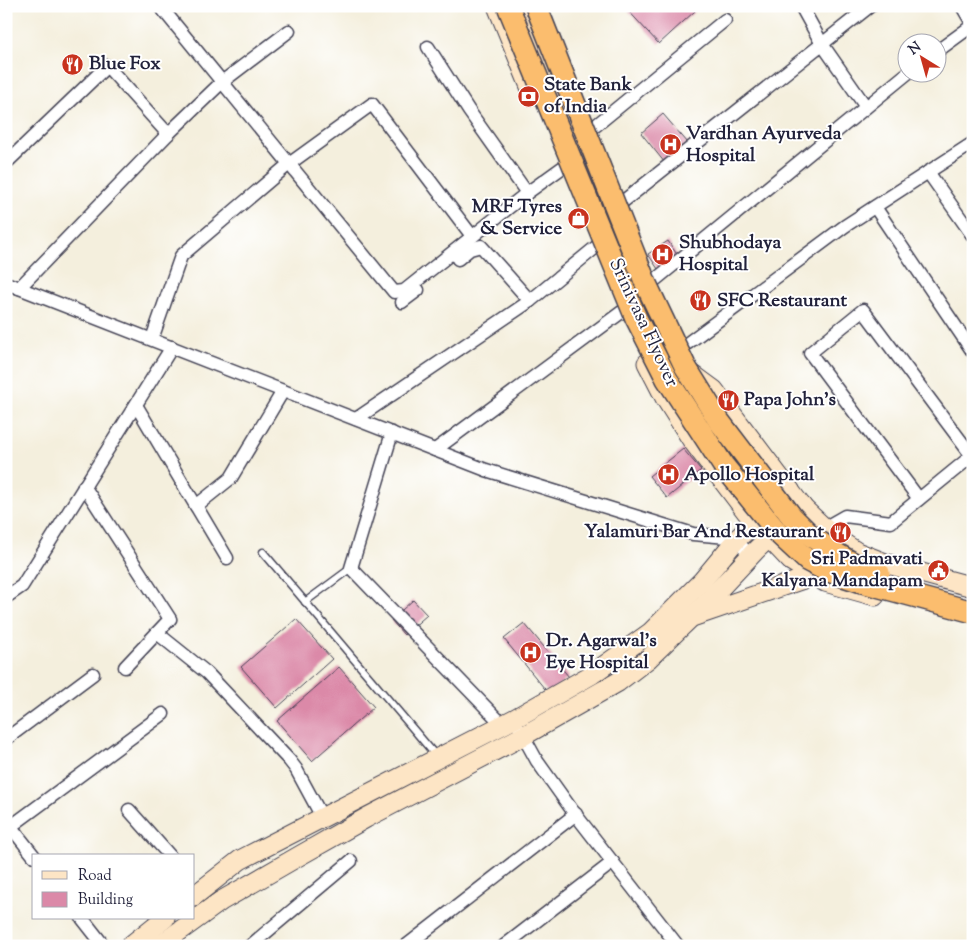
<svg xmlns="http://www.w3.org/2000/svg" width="979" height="952" font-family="'Sorts Mill Goudy',serif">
  <rect width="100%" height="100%" fill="#fff"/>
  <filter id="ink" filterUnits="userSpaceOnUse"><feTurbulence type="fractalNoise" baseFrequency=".02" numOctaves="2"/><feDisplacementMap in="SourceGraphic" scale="10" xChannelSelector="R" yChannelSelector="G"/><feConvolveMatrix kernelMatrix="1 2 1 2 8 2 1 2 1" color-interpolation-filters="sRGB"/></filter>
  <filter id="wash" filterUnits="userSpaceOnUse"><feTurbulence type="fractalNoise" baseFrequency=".0096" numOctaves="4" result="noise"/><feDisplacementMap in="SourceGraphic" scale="20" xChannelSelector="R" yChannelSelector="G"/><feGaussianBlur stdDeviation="1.12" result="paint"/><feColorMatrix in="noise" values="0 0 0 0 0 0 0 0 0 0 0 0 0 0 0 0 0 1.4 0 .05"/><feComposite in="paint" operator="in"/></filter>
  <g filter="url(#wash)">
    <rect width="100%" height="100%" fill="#f4efdd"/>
    <g id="blocks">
      <!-- building -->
      <g fill="#db89a8">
        <path d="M624 6H690L695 11 659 44Z"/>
        <path d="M663 114 688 143 665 163 641 133Z"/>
        <path d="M668 241 678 256 658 269 648 254Z"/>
        <path d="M683 449 701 470 667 498 649 476Z"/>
        <path d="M413 600 427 615 404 635 391 620Z"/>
        <path d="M296 619 332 659 277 708 241 667Z"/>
        <path d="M524 623 569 677 549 694 504 639Z"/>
        <path d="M339 667 374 707 312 761 277 721Z"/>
      </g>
    </g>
  </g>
  <g filter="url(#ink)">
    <use href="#blocks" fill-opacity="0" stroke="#424153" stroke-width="1"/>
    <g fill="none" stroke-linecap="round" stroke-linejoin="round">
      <defs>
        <g id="lane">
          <path d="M263 552 437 757"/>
          <path d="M305 602 351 568"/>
        </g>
        <g id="street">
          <path d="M160 6 394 292 404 291 527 193 563 167"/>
          <path d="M801 6 822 44 866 107"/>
          <path d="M962 6 973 25"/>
          <path d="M428 47 469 111 527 193"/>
          <path d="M936 52 973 25"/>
          <path d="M583 136 725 20"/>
          <path d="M6 163 107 66 168 134 222 82 289 31"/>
          <path d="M928 172 973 236"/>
          <path d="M875 207 973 352"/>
          <path d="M611 211 870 6"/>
          <path d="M458 259 470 249 481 246 530 301"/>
          <path d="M6 283 486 470 693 534 727 537 736 540 751 556"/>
          <path d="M19 288 168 134"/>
          <path d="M644 289 909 72"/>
          <path d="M402 302 418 290"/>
          <path d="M152 339 181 256 289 164 372 104 472 236"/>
          <path d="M673 354 845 226 973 143"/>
          <path d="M136 405 227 558"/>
          <path d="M356 419 530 301 596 247"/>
          <path d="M392 433 351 568 503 725"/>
          <path d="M435 450 623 311"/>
          <path d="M84 486 170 619 125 667"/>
          <path d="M919 499 810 353 863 310 972 456"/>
          <path d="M196 506 231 478 283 391"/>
          <path d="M824 528 845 516 891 522 973 455"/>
          <path d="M6 597 22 586 172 347"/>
          <path d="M157 633 207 673 289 760 296 769 322 817"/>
          <path d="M520 730 537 761 572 810 678 946"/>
          <path d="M6 739 93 674"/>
          <path d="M129 810 170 856"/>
          <path d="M11 827 34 856"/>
          <path d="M6 830 163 714"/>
          <path d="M82 918 104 946"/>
          <path d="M250 946 351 861"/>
          <path d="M406 946 576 814"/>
          <path d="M504 946 613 862"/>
        </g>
        <g id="secondary">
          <path d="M497 6 533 94"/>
          <path d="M522 6 607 213"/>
          <path d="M641 296 660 340 669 357 714 390 803 508 834 537 857 552 888 564 973 587"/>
          <path d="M647 363 665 398 691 439 754 522 791 561 825 582 875 596"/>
          <path d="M695 616 815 575"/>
          <path d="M194 896 240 860 514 719 591 675 651 632 702 581 736 540 790 490"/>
          <path d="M130 946 165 918"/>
          <path d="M159 946 221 901 299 856 366 818 523 736 618 682 648 659 707 602 755 551 802 506"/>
        </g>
      </defs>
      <!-- lane casing -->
      <use href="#lane" stroke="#424153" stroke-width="9"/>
      <!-- street casing -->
      <use href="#street" stroke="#424153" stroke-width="15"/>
      <!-- secondary casing -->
      <use href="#secondary" stroke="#424153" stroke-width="21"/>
      <!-- lane -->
      <use href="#lane" stroke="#fff" stroke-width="6"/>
      <!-- street -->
      <use href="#street" stroke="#fff" stroke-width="12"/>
      <!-- secondary -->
      <use href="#secondary" stroke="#fde5c5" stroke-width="19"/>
      <defs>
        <g id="primary-bridge">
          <path d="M508 6 636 318 667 379 723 465 778 533 808 561 825 570 862 582 973 612"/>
          <path d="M536 6 646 284 685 366 719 421 792 517 810 535 832 551 863 569 879 573"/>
        </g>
      </defs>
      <!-- primary-bridge casing -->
      <use href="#primary-bridge" stroke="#424153" stroke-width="24" stroke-linecap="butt"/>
      <!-- primary-bridge -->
      <use href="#primary-bridge" stroke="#fbbd6e" stroke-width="21"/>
    </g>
  </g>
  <!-- icons -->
  <defs>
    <symbol id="restaurant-disc" viewBox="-11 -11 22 22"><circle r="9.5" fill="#c8321e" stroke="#fff"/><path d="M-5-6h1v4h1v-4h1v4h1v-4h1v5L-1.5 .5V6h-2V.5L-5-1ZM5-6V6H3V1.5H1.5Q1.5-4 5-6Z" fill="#fff"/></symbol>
    <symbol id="bank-disc" viewBox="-11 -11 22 22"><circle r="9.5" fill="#c8321e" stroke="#fff"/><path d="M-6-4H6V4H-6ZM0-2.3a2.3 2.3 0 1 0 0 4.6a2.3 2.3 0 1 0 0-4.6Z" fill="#fff"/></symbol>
    <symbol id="hospital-disc" viewBox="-11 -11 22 22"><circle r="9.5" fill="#c8321e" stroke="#fff"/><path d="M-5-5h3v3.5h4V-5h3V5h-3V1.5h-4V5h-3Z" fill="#fff"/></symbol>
    <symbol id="shop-disc" viewBox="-11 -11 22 22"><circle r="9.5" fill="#c8321e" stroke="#fff"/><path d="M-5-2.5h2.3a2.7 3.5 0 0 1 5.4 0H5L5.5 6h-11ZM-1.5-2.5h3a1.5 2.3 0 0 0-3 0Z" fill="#fff"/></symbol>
    <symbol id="civic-disc" viewBox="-11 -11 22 22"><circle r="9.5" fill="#c8321e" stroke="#fff"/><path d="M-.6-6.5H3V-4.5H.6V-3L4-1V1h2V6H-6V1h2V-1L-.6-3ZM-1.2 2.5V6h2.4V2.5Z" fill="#fff"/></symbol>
  </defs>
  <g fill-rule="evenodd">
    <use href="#restaurant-disc" x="60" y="52" width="25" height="25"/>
    <use href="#bank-disc" x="516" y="84" width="25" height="25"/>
    <use href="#hospital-disc" x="658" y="132" width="25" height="25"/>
    <use href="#shop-disc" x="566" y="206" width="25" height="25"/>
    <use href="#hospital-disc" x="650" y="242" width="25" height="25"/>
    <use href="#restaurant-disc" x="688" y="288" width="25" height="25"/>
    <use href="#restaurant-disc" x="716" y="388" width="25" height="25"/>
    <use href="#hospital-disc" x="656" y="462" width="25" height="25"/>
    <use href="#restaurant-disc" x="828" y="520" width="25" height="25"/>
    <use href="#civic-disc" x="926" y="558" width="25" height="25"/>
    <use href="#hospital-disc" x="518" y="640" width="25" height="25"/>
  </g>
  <g text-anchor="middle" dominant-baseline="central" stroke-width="4" stroke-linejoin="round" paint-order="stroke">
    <!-- poi labels -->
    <g font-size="19" font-weight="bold" fill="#22223b" stroke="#fff" text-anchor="start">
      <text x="89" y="64">Blue Fox</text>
      <text x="544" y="85">State Bank<tspan x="544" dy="22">of India</tspan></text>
      <text x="686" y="134">Vardhan Ayurveda<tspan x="686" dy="22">Hospital</tspan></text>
      <text x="562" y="207" text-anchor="end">MRF Tyres<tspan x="562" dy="22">&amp; Service</tspan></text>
      <text x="679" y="243">Shubhodaya<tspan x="679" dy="22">Hospital</tspan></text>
      <text x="717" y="301">SFC Restaurant</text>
      <text x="744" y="400">Papa John's</text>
      <text x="684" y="475">Apollo Hospital</text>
      <text x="824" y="532" text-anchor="end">Yalamuri Bar And Restaurant</text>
      <text x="923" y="559" text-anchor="end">Sri Padmavati<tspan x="923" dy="22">Kalyana Mandapam</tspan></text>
      <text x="546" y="641">Dr. Agarwal's<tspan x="546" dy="22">Eye Hospital</tspan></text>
    </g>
    <!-- street labels -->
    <g font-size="19" fill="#22223b" stroke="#fff">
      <text transform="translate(643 323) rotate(65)">Srinivasa Flyover</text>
    </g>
  </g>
  <!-- margin -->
  <rect width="979" height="952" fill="none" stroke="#fff" stroke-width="25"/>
  <!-- legend -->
  <rect x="32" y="854" width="162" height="65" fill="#ffffff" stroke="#a7a7b1"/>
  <rect x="42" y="871" width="25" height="8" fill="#fde5c5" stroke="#a7a7b1"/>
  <text x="78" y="880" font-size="15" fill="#22223b">Road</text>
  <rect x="42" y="892" width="25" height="15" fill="#db89a8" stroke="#a7a7b1"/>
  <text x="78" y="904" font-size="15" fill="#22223b">Building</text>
  <!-- north arrow -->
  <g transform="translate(922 58) rotate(323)"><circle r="24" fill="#ffffff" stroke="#a7a7b1"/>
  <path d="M0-4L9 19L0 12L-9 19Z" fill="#c8321e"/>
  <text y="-8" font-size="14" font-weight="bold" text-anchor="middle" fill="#22223b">N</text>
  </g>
</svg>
